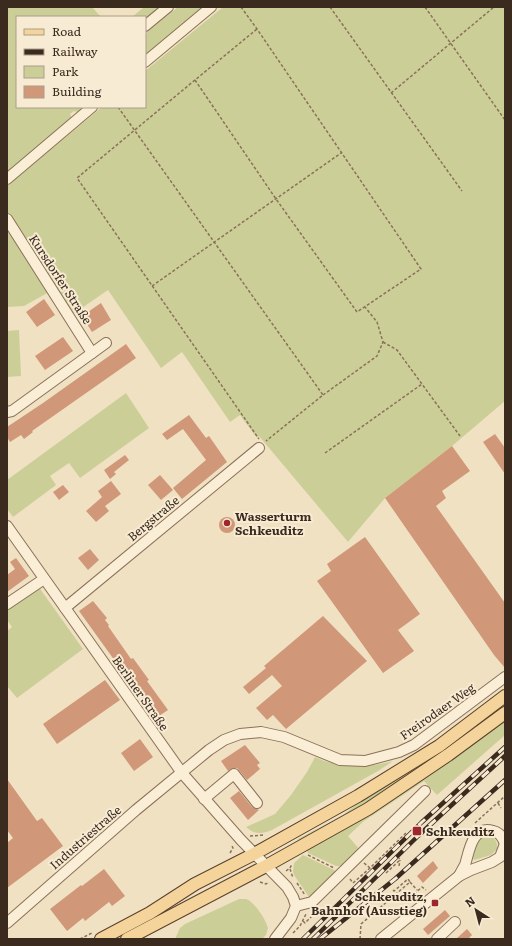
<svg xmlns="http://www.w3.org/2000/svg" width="512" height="946" font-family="Literata,serif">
  <rect width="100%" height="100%" fill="#f0e1c3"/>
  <!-- green -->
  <g fill="#cbcf97">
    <path d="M7 7H92L101 17H17V107H87L80 113 74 111 70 114 73 121 7 175Z"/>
    <path d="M144 7H160L145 19V17H132Z"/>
    <path d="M178 7H206L145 58V34Z"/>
    <path d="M223 7H505V401L452 446 385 498 348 542 259 436 257 438 240 415 230 422 182 352 161 368 108 290 73 314 7 213V186L102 107H145V71Z"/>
    <path d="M7 227 49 292 24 306 7 307Z"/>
    <path d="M19 330 21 376 7 377V331Z"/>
    <path d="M126 393 149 428 80 478 69 463 50 476 56 485 13 517 7 509V480Z"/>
    <path d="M38 586 83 649 17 698 7 686V631L12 627 7 620V607Z"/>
    <path d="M505 702V706L441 753 355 810 300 842 298 839 343 815 369 795 427 760Z"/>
    <path d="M505 718V735L437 795 424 781 364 821 348 836 360 850 343 866H336L308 853 306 849Z"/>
    <path d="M315 757C340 769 367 768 393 761L378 771 272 830C262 834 255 835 246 827L275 814 291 795 307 772Z"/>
    <path d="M486 835C494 836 498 841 497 849L491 855 474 860 473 858C475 849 476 839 486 835Z"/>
    <path d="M303 855 338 872 311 897H309L294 875 293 871 294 863Z"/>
    <path d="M239 899C239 899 245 899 246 899 254 901 266 920 268 928L266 935 262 939H175L180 928 185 924Z"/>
  </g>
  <!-- building -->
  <g fill="#d09878">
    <path d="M44 299 55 315 37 327 26 312Z"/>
    <path d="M101 303 111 320 92 332 82 316Z"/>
    <path d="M63 337 73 351 45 370 35 356Z"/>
    <path d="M126 344 136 358 32 431 33 432 24 439 21 435 10 442 7 437V427L43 403Z"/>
    <path d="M189 415 206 438 209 436 227 462 182 499 173 488 206 460 183 429 167 440 162 434Z"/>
    <path d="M495 434 505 448V474L483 442Z"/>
    <path d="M452 446 470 471 442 491 446 498 436 506 505 603V668L494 655 385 498Z"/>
    <path d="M125 455 129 460 114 472 116 474 110 479 104 470Z"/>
    <path d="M160 475 173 490 161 500 148 485Z"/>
    <path d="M111 481 121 494 105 506 109 511 96 522 86 511 102 497 98 491Z"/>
    <path d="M63 485 69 492 59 500 53 492Z"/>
    <circle cx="227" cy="525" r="8"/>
    <path d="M365 537 420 614 398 630 414 651 383 673 317 581 331 571 327 564Z"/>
    <path d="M90 549 99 560 88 570 78 558Z"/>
    <path d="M16 558 29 576 7 592V575L15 569 10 562Z"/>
    <path d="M93 601 107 618 105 620 109 625 108 626 131 659 133 658 149 680 147 681 168 710 156 718 79 611Z"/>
    <path d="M323 616 367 661 286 729 273 715 267 720 256 708 282 686 272 675 249 694 243 687 266 668 264 666Z"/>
    <path d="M105 680 120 700 57 744 43 724Z"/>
    <path d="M140 739 153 757 134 771 121 753Z"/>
    <path d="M245 745 260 763 257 765 260 769 247 780 237 768H233L228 771 221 761Z"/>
    <path d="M7 779 37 821 42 818 63 846 7 888V843L13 838 7 830Z"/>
    <path d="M239 791 252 807 259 810 248 820 230 798Z"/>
    <path d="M433 861 438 868 423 883 417 876Z"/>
    <path d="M104 869 125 896 112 906 109 902 85 921 83 918 67 931 50 909 81 885 82 886Z"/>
    <path d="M445 910 450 916 428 935 423 929Z"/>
    <path d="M467 929 472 935 468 939H456Z"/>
  </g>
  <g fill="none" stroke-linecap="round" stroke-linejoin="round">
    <defs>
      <g id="minor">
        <path d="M145 26 168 7"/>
        <path d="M145 62 211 7"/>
        <path d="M7 179 92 107"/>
        <path d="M7 219 92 353"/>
        <path d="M7 412 12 411 106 343"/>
        <path d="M7 526 182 773 241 840 287 887 293 897 296 906 291 918 275 939"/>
        <path d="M7 604 44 579"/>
        <path d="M65 608 259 448"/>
        <path d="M204 799 234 774 257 803"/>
        <path d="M459 876C461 872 463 868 465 865 469 852 472 825 493 831 499 832 503 838 505 844"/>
        <path d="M296 906 312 902 425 791"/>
        <path d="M7 923 136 810 209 750 224 740 240 734 261 732 284 737 340 760 365 761 399 752 414 745 505 677"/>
        <path d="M381 939 459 876 471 870 492 862 500 857 505 844"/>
        <path d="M437 939 455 922"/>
      </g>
      <g id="major">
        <path d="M101 939 150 913 195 884 254 854 358 796 439 746 505 696"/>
        <path d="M127 939 266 866 368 809 448 755 505 713"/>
      </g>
    </defs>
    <!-- minor casing -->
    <use href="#minor" stroke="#8b7159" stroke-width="12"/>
    <!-- major casing -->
    <use href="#major" stroke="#59402d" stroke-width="14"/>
    <!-- path -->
    <g stroke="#8b7159" stroke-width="1.5" stroke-dasharray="3 2" stroke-linecap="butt">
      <path d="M241 7 257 29 421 269 357 312 276 199 195 80 257 29"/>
      <path d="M330 7 462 191"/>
      <path d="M425 7 505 120"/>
      <path d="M195 80 77 178 259 439"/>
      <path d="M391 93 494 7"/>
      <path d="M118 107 323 395 266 441"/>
      <path d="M152 286 341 153"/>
      <path d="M383 342 397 350 460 436"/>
      <path d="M323 395 377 356 383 342 377 322 365 307"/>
      <path d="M325 453 422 384"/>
      <path d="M498 803 501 808"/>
      <path d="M475 823 505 796"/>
      <path d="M250 836 264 835"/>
      <path d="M230 853 233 848 232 846"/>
      <path d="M308 855 334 868"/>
      <path d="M364 863 370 868 407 832"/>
      <path d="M399 866 400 860"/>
      <path d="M290 869 293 878"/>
      <path d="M286 871 290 868 292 864"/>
      <path d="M386 873 400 860 399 858"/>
      <path d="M350 879 353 883 370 868"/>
      <path d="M260 882 266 884 269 882"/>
      <path d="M410 882 417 890"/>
      <path d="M297 883 305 895"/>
      <path d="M417 898 414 894 422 887 426 890"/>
      <path d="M303 921 305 923 317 911"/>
      <path d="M293 933 300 926 306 914"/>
      <path d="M80 939 92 933"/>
      <path d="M360 939 361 924 410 882 408 879 394 891 392 889"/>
    </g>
    <!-- minor -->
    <use href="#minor" stroke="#faeed7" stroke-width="10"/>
    <!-- major -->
    <use href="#major" stroke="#f4d49a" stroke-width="12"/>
    <defs>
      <g id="rail">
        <path d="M303 939 422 822 505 747"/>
        <path d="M313 939 418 836 505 756"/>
        <path d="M320 939 395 879 505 780"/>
      </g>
    </defs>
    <!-- rail casing -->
    <use href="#rail" stroke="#3b2a1e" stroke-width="4.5"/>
    <!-- rail -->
    <use href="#rail" stroke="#f7ebd3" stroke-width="3" stroke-dasharray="9" stroke-linecap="butt"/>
  </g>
  <!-- markers -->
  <g fill="#9d272d" stroke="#f7ebd3" stroke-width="1.5">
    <circle cx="227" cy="523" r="4"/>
    <rect x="412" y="826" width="10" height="10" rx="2"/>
    <rect x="431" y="899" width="8" height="8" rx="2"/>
  </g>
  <g text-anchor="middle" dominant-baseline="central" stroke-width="4" stroke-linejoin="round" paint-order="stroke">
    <!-- street labels -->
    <g font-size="12" fill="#3b2a1e" stroke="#f7ebd3">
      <text transform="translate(61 279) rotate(57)">Kursdorfer Straße</text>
      <text transform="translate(153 518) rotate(-40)">Bergstraße</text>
      <text transform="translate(141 693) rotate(55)">Berliner Straße</text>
      <text transform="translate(437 711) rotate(-35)">Freirodaer Weg</text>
      <text transform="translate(85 837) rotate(-41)">Industriestraße</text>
    </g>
    <!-- poi labels -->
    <g font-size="12" font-weight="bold" fill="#3b2a1e" stroke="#f7ebd3" text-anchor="start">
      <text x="235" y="516">Wasserturm<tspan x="235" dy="14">Schkeuditz</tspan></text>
      <text x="426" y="831">Schkeuditz</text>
      <text x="427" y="896" text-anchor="end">Schkeuditz,<tspan x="427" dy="14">Bahnhof (Ausstieg)</tspan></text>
    </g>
  </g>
  <!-- border -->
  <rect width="512" height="946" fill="none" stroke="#3b2a1e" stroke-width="16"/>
  <!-- legend -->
  <rect x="16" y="16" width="130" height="92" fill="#f7ebd3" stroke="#ac9e8b"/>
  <rect x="24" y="29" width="20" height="6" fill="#f4d49a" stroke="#ac9e8b"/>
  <text x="52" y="36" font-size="12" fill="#3b2a1e">Road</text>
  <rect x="24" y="49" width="20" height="6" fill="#3b2a1e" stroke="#ac9e8b"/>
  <text x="52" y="56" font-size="12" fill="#3b2a1e">Railway</text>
  <rect x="24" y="66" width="20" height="12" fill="#cbcf97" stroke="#ac9e8b"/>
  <text x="52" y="76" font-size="12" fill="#3b2a1e">Park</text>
  <rect x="24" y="86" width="20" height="12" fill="#d09878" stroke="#ac9e8b"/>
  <text x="52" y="96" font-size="12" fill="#3b2a1e">Building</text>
  <!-- north arrow -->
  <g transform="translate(476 910) rotate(324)" stroke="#f7ebd3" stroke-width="3" paint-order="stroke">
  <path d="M0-3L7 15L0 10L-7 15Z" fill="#3b2a1e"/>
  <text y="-6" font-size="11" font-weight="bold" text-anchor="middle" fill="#3b2a1e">N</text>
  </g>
</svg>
